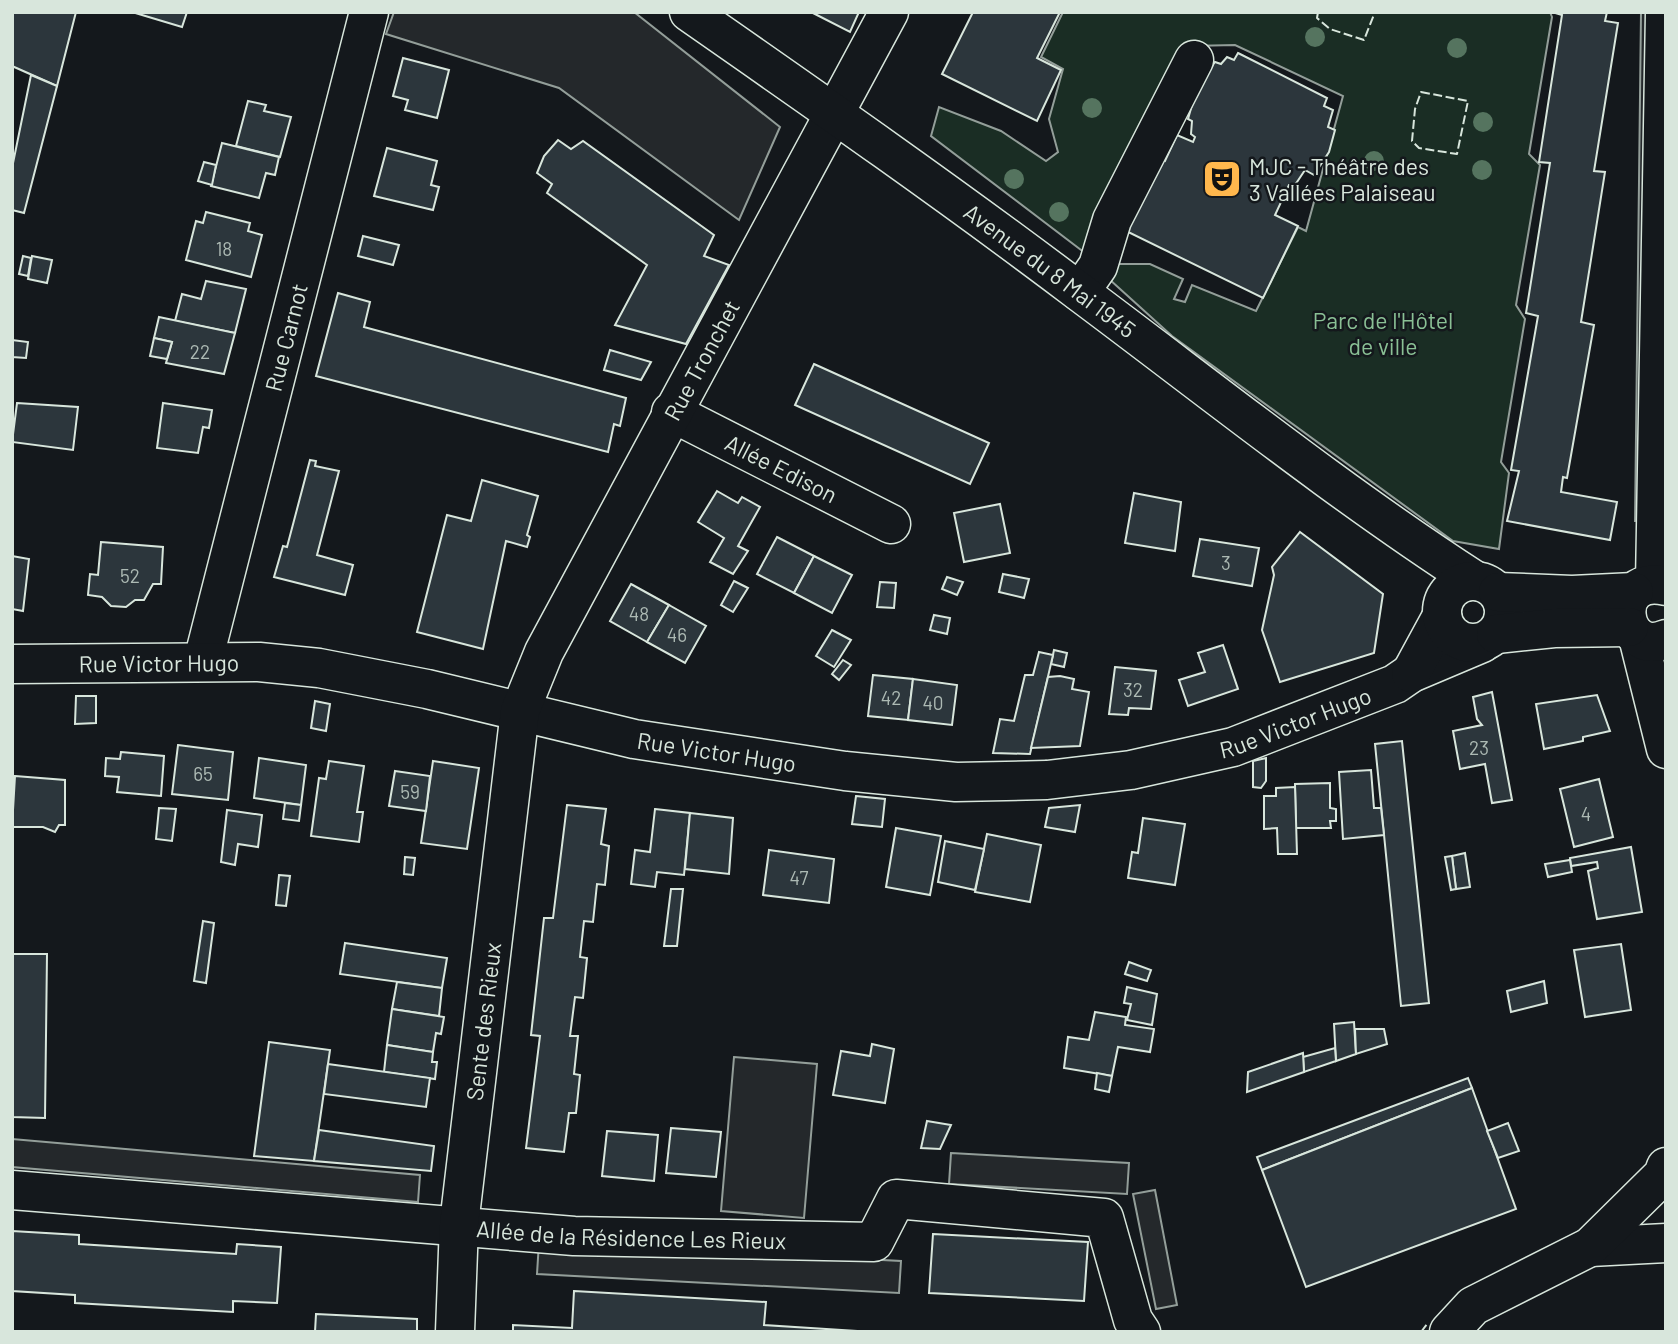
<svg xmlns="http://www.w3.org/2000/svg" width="1678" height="1344" font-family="Barlow,sans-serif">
  <rect width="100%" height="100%" fill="#14181c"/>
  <!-- green -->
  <path fill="#1a2d24" stroke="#939e99" stroke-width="2" d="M1063 12H1550L1552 17 1529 154 1540 165 1516 305 1525 319 1501 462 1509 473 1499 549 1453 541 1172 336 1109 279 1116 264H1150L1183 279 1174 299 1185 302 1192 285 1256 311 1298 227 1306 231 1343 96 1235 45 1190 46 1085 253 931 136 939 107 1001 131 1046 161 1058 152 1049 119 1063 69 1041 57Z"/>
  <!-- parking -->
  <g fill="#24282b" stroke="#939e99" stroke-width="2">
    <path d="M394 12H634L780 127 739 220 559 88 386 34Z"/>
    <path d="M1641 12H1653L1648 520 1635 521Z"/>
    <path d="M734 1057 817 1064 804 1218 721 1211Z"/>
    <path d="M12 1139 420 1175 418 1202 12 1167Z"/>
    <path d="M951 1153 1129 1163 1127 1194 949 1184Z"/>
    <path d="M1155 1190 1177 1305 1156 1309 1133 1194Z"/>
    <path d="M539 1242 901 1261 899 1293 537 1274Z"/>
  </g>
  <!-- building -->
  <g fill="#2c363c" stroke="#d8e6dc" stroke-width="2">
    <path d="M12 12H76L57 86 12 66Z"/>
    <path d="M132 12H187L182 27Z"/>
    <path d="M811 12H859L850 32Z"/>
    <path d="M973 12H1060L1037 58 1061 70 1037 121 942 74Z"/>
    <path d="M1552 12H1607L1605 21 1618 23 1594 171 1605 172 1581 322 1594 325 1567 478 1563 477 1561 492 1617 502 1610 540 1507 521 1519 471 1511 470 1538 316 1526 313 1550 163 1539 162 1562 15Z"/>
    <path d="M1238 53 1327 98 1324 106 1333 110 1328 127 1335 130 1329 152 1314 175 1305 170 1295 185H1289L1275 215 1298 226 1263 298 1120 228 1155 156 1165 161 1177 135 1193 142 1195 137 1191 134 1192 121 1188 119 1197 87 1215 62 1221 64 1227 57 1234 60Z"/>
    <path d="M403 58 449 70 437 118 405 110 408 100 393 96Z"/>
    <path d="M31 75 57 86 24 213 12 210V168Z"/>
    <path d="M248 101 266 105 264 111 291 117 280 157 236 146Z"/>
    <path d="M558 140 571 149 583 141 714 235 704 256 729 265 686 344 615 325 647 265 547 193 552 184 537 173 544 156Z"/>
    <path d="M222 143 279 157 275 175 266 173 259 198 211 186Z"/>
    <path d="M387 148 437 161 431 185 439 187 433 210 374 196Z"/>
    <path d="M204 162 216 165 212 185 198 181Z"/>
    <path d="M206 212 250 223 248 231 262 235 251 277 186 260 196 221 203 223Z"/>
    <path d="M363 236 399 245 393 265 358 256Z"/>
    <path d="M23 256 31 258 28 276 19 274Z"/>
    <path d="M32 256 52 260 47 283 28 279Z"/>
    <path d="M206 281 246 289 235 333 175 321 182 294 201 299Z"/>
    <path d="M338 293 370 302 364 327 626 398 620 426 614 424 608 452 316 376Z"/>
    <path d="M159 317 235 333 224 374 166 363 172 342 154 338Z"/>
    <path d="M154 338 172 342 167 359 150 356Z"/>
    <path d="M12 340 28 342 26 358 12 357Z"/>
    <path d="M610 350 651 362 641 380 604 370Z"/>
    <path d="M814 364 989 443 970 484 795 405Z"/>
    <path d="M17 403 78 407 73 450 12 442Z"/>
    <path d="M163 403 212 410 209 428 203 427 198 453 157 448Z"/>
    <path d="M310 460 316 461 315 466 339 471 317 555 353 565 345 595 274 577 283 546 287 547Z"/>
    <path d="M482 480 538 496 527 535 530 537 527 547 506 541 483 649 417 632 447 515 471 521Z"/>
    <path d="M717 491 738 503 742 497 760 507 738 546 748 551 733 574 710 562 724 538 698 522Z"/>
    <path d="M1134 493 1181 502 1175 551 1125 543Z"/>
    <path d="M1000 504 1010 553 964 562 954 513Z"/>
    <path d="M1300 532 1383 594 1374 653 1280 682 1262 630 1274 575 1272 567Z"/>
    <path d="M777 537 814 556 794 593 757 574Z"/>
    <path d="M1200 539 1259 548 1252 586 1193 576Z"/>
    <path d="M101 542 163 547 161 584H153L144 600H135L126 607 111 606 102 597 88 595 90 574 98 575Z"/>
    <path d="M12 556 29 559 23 611 12 609Z"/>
    <path d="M814 556 852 575 832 613 794 593Z"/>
    <path d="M1003 574 1029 579 1024 598 999 592Z"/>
    <path d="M947 577 963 582 957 595 942 589Z"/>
    <path d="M734 581 748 588 733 612 721 605Z"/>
    <path d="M880 582 896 583 894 608 877 607Z"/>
    <path d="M631 584 669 605 647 642 610 621Z"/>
    <path d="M669 605 706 626 685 663 647 642Z"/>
    <path d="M934 615 950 618 947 634 930 630Z"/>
    <path d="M832 630 851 640 834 667 816 656Z"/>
    <path d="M1223 645 1238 689 1188 706 1179 680 1205 672 1198 653Z"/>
    <path d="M1054 650 1067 653 1064 667 1051 664Z"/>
    <path d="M1039 652 1053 655 1030 754 993 753 1000 719 1014 721 1025 675H1033Z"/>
    <path d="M843 660 851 665 839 680 832 674Z"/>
    <path d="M1115 667 1156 671 1151 709 1129 708 1128 715 1109 714Z"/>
    <path d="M873 675 913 679 908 720 868 716Z"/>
    <path d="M1060 676 1074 679 1072 689 1089 692 1080 746 1031 748 1048 677Z"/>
    <path d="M913 679 957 685 952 725 908 720Z"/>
    <path d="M1492 692 1512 800 1492 803 1485 764 1460 769 1453 731 1482 725 1477 719 1473 697Z"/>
    <path d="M1597 695 1610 731 1583 737V741L1544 749 1536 704Z"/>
    <path d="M76 696H96V723L75 724Z"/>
    <path d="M315 701 330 704 326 731 311 728Z"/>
    <path d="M1402 741 1429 1003 1401 1006 1375 744Z"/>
    <path d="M178 745 233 752 228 800 172 794Z"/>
    <path d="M121 752 164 756 161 796 117 792 119 777 105 776 106 758 120 759Z"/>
    <path d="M259 758 306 765 301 805 254 798Z"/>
    <path d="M1266 758V781L1261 788 1253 787V761Z"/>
    <path d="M329 761 364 766 357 812H363L359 842 311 836 319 778 326 779Z"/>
    <path d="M433 761 479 768 467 849 421 843Z"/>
    <path d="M1371 770 1374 808H1381L1384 835 1343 839 1339 772Z"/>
    <path d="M395 771 430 776 426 811 389 806Z"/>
    <path d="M15 776 65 780V825H59L55 832 43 827H12Z"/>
    <path d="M1599 779 1613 837 1574 847 1560 789Z"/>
    <path d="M1330 783V808L1336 809V821H1330L1331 828H1296L1295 784Z"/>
    <path d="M1295 787 1297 854H1278L1277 828 1264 829V796H1276V788Z"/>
    <path d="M856 796 885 799 882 827 852 824Z"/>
    <path d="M285 803 301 805 299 821 283 819Z"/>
    <path d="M567 805 606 809 601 844 609 846 605 885 597 884 593 922 584 921 580 957 587 958 583 998 575 997 570 1036H578L574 1074 580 1075 576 1113H569L564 1152 526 1148 540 1036 531 1035 544 918H553Z"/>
    <path d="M1080 805 1075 832 1045 827 1049 808Z"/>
    <path d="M159 808 176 809 172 841 156 839Z"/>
    <path d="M655 809 690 813 684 875 657 872 655 887 631 884 635 850 650 852Z"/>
    <path d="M227 810 262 815 258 847 238 844 235 865 221 862Z"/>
    <path d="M690 813 733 818 729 874 685 869Z"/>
    <path d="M1143 818 1185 824 1175 885 1128 878 1132 852 1138 853Z"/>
    <path d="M896 828 941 836 930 895 886 887Z"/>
    <path d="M987 834 1041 845 1030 902 975 892Z"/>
    <path d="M945 841 984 849 975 890 938 882Z"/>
    <path d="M1631 847 1642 912 1597 919 1588 871 1598 868 1597 862 1571 866 1570 858Z"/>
    <path d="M769 850 834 859 829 903 763 895Z"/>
    <path d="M1465 853 1470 887 1456 889 1452 856Z"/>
    <path d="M1452 856 1456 889 1451 890 1445 857Z"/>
    <path d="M405 857 415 858 413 875 404 874Z"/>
    <path d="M1570 860 1572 872 1548 877 1545 864Z"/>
    <path d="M279 875 290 876 286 906 276 905Z"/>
    <path d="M671 889H683L677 946H664Z"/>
    <path d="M203 921 214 923 206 983 194 981Z"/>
    <path d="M345 943 447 958 442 988 340 974Z"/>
    <path d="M1621 944 1631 1010 1585 1017 1574 950Z"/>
    <path d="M12 954H47L45 1118 12 1117Z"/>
    <path d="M1129 962 1151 970 1147 981 1125 974Z"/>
    <path d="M1544 981 1547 1003 1511 1012 1507 991Z"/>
    <path d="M397 982 442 988 439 1016 392 1009Z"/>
    <path d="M1127 987 1157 994 1152 1025 1127 1020 1131 1004 1124 1003Z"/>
    <path d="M392 1009 444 1017 441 1034 436 1033 433 1052 387 1045Z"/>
    <path d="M1095 1012 1126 1017 1125 1025 1154 1029 1150 1052 1118 1047 1112 1076 1064 1068 1068 1037 1089 1040Z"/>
    <path d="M1354 1022 1356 1054 1336 1061 1334 1024Z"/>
    <path d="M1355 1029H1384L1387 1044 1356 1054Z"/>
    <path d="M269 1042 330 1050 314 1161 254 1156Z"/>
    <path d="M872 1044 894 1049 885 1103 833 1095 841 1051 870 1056Z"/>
    <path d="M387 1045 433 1052 432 1062H437L435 1079 384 1072Z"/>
    <path d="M1335 1048 1336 1061 1304 1072 1303 1057Z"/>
    <path d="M1303 1053 1304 1072 1247 1092 1248 1072Z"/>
    <path d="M328 1064 430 1078 426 1107 324 1094Z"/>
    <path d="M1097 1073 1112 1076 1109 1092 1095 1089Z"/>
    <path d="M1468 1078 1472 1088 1262 1170 1257 1157Z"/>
    <path d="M1472 1088 1516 1209 1306 1287 1262 1170Z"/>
    <path d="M927 1121 951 1125 940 1149 921 1148Z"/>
    <path d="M1508 1123 1519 1151 1498 1158 1487 1131Z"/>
    <path d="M671 1128 721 1132 716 1177 666 1173Z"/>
    <path d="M319 1130 434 1146 431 1171 314 1161Z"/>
    <path d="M607 1131 658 1135 654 1181 602 1176Z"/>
    <path d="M12 1231 79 1235V1244L236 1254 237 1244 281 1247 277 1303 233 1301V1312L75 1303V1295L12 1291Z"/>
    <path d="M933 1234 1088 1242 1084 1301 929 1293Z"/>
    <path d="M574 1291 766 1302 764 1325 873 1332H513V1325L572 1328Z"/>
    <path d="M316 1314 417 1319V1332H315Z"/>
  </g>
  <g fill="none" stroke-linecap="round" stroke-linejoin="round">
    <defs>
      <g id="minor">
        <path d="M1080 292 1098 266 1112 220 1194 60"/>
        <path id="s1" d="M671 412 891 524"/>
        <path d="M1655 584 1665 12"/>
        <path d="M1638 637 1666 749"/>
        <path id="s2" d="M203 661 369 12"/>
        <path id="s3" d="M12 664 259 662 319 668 427 689 634 739 845 771 956 782 1047 780 1131 770 1233 747 1395 684 1411 673 1482 643"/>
        <path d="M1411 673 1442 616"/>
        <path id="s4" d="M12 1190 574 1236 874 1242 896 1199 1104 1218 1133 1320 1141 1332"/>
        <path d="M1590 1247 1666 1243"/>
        <path id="s5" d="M455 1332 459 1224 520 711 544 652 889 12"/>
        <path d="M1449 1332 1473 1306 1590 1247 1663 1175 1666 1167"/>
      </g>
      <g id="major">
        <path id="s6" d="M689 12C821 104 953 196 1081 293 1211 390 1338 492 1474 580"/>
        <circle cx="1473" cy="612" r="31"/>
        <path d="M1666 586C1607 573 1620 659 1666 639"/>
        <path d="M1498 592 1572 595 1634 592"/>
        <path d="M1496 634 1554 628 1629 627"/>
      </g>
    </defs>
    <!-- minor casing -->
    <use href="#minor" stroke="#d8e6dc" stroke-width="41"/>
    <!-- major casing -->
    <use href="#major" stroke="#d8e6dc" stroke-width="41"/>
    <!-- minor -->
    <use href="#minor" stroke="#14181c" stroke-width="38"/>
    <!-- major -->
    <use href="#major" stroke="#14181c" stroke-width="38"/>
    <!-- fence -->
    <g stroke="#d8e6dc" stroke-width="2" stroke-dasharray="9 3.5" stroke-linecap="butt">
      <path d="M1318 12 1317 18 1330 29 1364 40 1375 12"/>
      <path d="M1421 92 1468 101 1457 154 1419 148 1412 141 1415 109Z"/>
      <path d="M1421 1332 1427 1324"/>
    </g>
  </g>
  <!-- trees -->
  <g fill="#55745f">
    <circle cx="1315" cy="37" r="10"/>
    <circle cx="1457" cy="48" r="10"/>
    <circle cx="1092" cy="108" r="10"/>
    <circle cx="1483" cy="122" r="10"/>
    <circle cx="1374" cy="161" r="10"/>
    <circle cx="1482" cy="170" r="10"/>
    <circle cx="1014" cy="179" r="10"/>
    <circle cx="1059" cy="212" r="10"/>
  </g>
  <!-- icons -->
  <defs>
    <symbol id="theatre-square" viewBox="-11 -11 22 22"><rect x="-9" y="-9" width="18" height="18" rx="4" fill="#ffb74d" stroke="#14181c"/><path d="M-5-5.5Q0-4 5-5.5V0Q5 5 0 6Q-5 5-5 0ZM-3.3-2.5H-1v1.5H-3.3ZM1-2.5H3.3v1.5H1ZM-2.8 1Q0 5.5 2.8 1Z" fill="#111"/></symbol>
  </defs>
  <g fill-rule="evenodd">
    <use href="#theatre-square" x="1200" y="157" width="44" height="44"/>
  </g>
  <g text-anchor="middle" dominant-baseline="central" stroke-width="5" stroke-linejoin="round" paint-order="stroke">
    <!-- number labels -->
    <g font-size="19" fill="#adbab4">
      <text x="224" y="248">18</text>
      <text x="200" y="351">22</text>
      <text x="1226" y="562">3</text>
      <text x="130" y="575">52</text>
      <text x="639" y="613">48</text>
      <text x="677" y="634">46</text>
      <text x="1133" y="689">32</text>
      <text x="891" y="697">42</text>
      <text x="933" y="702">40</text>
      <text x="1479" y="747">23</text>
      <text x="203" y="773">65</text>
      <text x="410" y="791">59</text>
      <text x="1586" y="813">4</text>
      <text x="799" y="877">47</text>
    </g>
    <!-- poi labels -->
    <g font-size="23" fill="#d8e6dc" stroke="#14181c" text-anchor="start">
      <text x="1249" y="166">MJC - Théâtre des<tspan x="1249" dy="26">3 Vallées Palaiseau</tspan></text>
    </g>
    <!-- street labels -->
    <g font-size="23" fill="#d8e6dc" stroke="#14181c">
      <text stroke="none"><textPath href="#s6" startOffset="444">Avenue du 8 Mai 1945</textPath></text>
      <text stroke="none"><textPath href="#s2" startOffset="334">Rue Carnot</textPath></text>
      <text stroke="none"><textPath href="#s5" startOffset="1020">Rue Tronchet</textPath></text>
      <text stroke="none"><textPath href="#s1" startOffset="124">Allée Edison</textPath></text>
      <text stroke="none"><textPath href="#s3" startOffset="147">Rue Victor Hugo</textPath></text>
      <text stroke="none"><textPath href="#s3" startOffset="1302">Rue Victor Hugo</textPath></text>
      <text stroke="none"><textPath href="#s3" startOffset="714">Rue Victor Hugo</textPath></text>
      <text stroke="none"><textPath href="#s5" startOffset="312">Sente des Rieux</textPath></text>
      <text stroke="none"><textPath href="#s4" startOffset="621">Allée de la Résidence Les Rieux</textPath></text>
    </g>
    <!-- park labels -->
    <g font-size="23" fill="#8ac095" stroke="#14181c">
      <text x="1383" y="320">Parc de l'Hôtel<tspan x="1383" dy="26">de ville</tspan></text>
    </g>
  </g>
  <!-- border -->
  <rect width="1678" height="1344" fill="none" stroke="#d8e6dc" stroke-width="28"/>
</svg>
